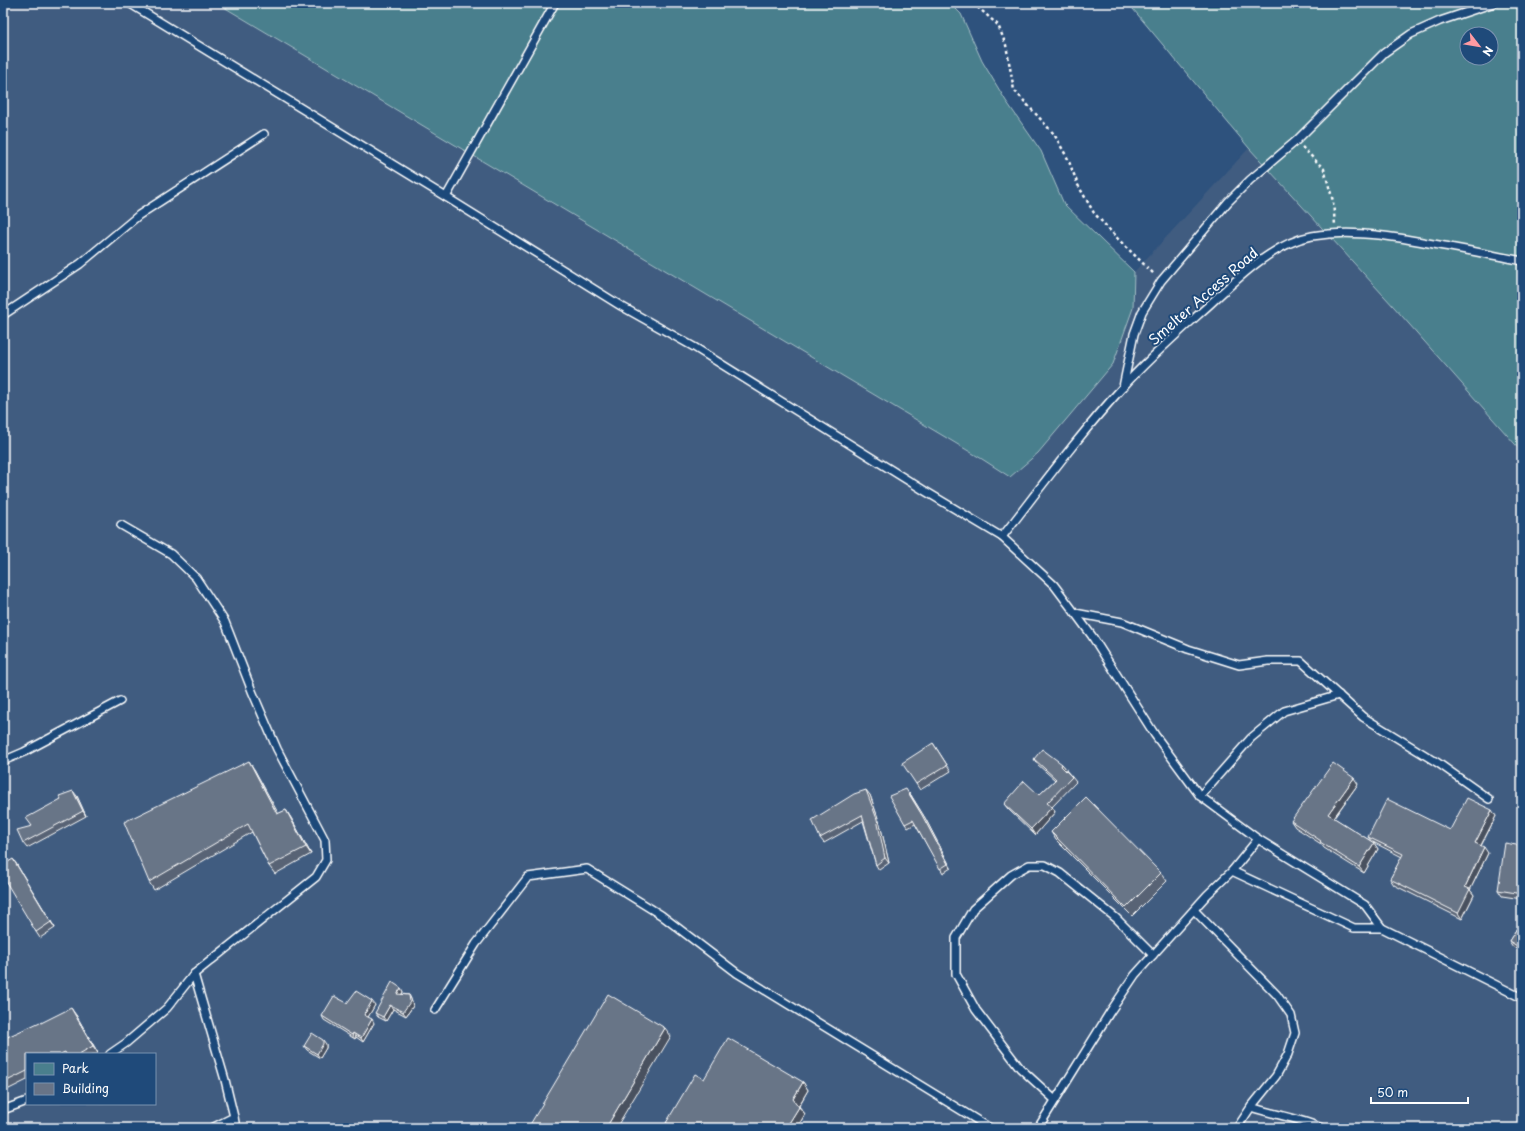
<svg xmlns="http://www.w3.org/2000/svg" width="1525" height="1131" font-family="'Playpen Sans',sans-serif">
  <rect width="100%" height="100%" fill="#2e527d"/>
  <filter id="ink" filterUnits="userSpaceOnUse"><feTurbulence type="fractalNoise" baseFrequency=".025" numOctaves="2"/><feDisplacementMap in="SourceGraphic" scale="8" xChannelSelector="R" yChannelSelector="G"/><feConvolveMatrix kernelMatrix="1 2 1 2 8 2 1 2 1" color-interpolation-filters="sRGB"/></filter>
  <g filter="url(#ink)">
    <!-- built -->
    <path fill="#3f5c80" fill-rule="evenodd" d="M3 3H217L982 459 1010 477 1133 308 1134 272 1249 148 1394 307 1522 452V1128H3ZM27 1054H155V1104H27Z"/>
    <!-- green -->
    <g fill="#4a7f8d" stroke="#a4bfc6" fill-rule="evenodd">
      <path d="M217 3H950L961 14 982 61 1006 101 1041 151 1064 204 1134 272 1133 308 1113 364 1038 453 1010 477 982 459Z"/>
      <path d="M1128 3H1522V452L1394 307 1249 148ZM1467 34H1491V58H1467Z"/>
    </g>
    <g fill="none" stroke-linecap="round" stroke-linejoin="round">
      <defs>
        <g id="lane">
          <path d="M129 3 446 197 621 306 694 347 925 491 1002 537 1054 585 1075 613 1092 636 1155 735 1200 796 1258 839 1365 905 1382 928 1522 998"/>
          <path d="M446 197 555 3"/>
          <path d="M3 315 80 264 139 215 264 134"/>
          <path d="M1123 387 1134 334 1142 312 1161 281 1228 202 1250 180 1296 141 1384 53 1411 34 1440 21 1494 3"/>
          <path d="M121 525 171 554 196 578 225 622 252 691 277 749 325 840 326 860 316 877 194 974"/>
          <path d="M1002 537C1041 487 1079 435 1123 387 1149 358 1179 332 1208 306 1236 280 1273 243 1312 236 1355 229 1397 237 1439 245 1466 250 1494 255 1522 261"/>
          <path d="M1075 613 1122 622 1188 649 1239 665 1268 661H1301L1363 717 1438 763 1489 799"/>
          <path d="M3 761 24 752 120 701"/>
          <path d="M1200 796 1251 738 1284 711 1339 695"/>
          <path d="M1232 871 1354 928H1382"/>
          <path d="M1194 910 1277 995 1291 1015 1295 1033 1288 1054 1276 1076 1251 1107 1237 1128"/>
          <path d="M435 1010 476 944 528 877 587 869 661 915 737 973 990 1128"/>
          <path d="M110 1054 126 1043 167 1008 194 974 225 1080 234 1117 212 1128"/>
          <path d="M1055 1100 1020 1068 976 1010 956 974V938L973 909 1011 875 1029 865H1045L1060 873 1116 918 1153 955"/>
          <path d="M1251 1107C1275 1115 1299 1118 1322 1128"/>
          <path d="M3 1110 27 1101"/>
          <path d="M234 1117 236 1128"/>
          <path d="M1038 1128 1110 1012 1135 975 1207 895 1232 871 1258 839"/>
        </g>
      </defs>
      <!-- lane casing -->
      <use href="#lane" stroke="#fff" stroke-width="10"/>
      <!-- path -->
      <g stroke="#fff" stroke-width="2.5" stroke-dasharray="3 3" stroke-linecap="butt">
        <path d="M973 3 998 25 1006 45 1014 90 1054 134 1068 159 1078 185 1094 213 1118 239 1155 275"/>
        <path d="M1302 147 1324 169 1333 201 1335 225"/>
      </g>
      <!-- lane -->
      <use href="#lane" stroke="#1f4a7a" stroke-width="7"/>
    </g>
    <!-- wall -->
    <g fill="#596474" stroke="#fff">
      <path d="M933 743 951 771 920 790 916 784Z"/>
      <path d="M1034 759 1062 764 1066 769V770L1072 777 1076 782 1052 807 1055 812 1035 835 1008 809 1004 804 1039 795 1055 780 1037 764Z"/>
      <path d="M254 769 278 814 286 810 291 818 311 854 275 874 269 866 252 832 154 890 149 882Z"/>
      <path d="M1358 784 1334 818 1372 842 1368 837 1450 830 1496 816 1481 846 1488 853 1470 890 1474 895 1462 919 1394 885 1390 879 1402 857 1373 842 1378 849 1364 873 1324 848 1321 844 1295 827 1291 821Z"/>
      <path d="M909 792 925 818 951 868 943 873 915 824 908 828 905 824Z"/>
      <path d="M870 795 880 824 889 863 879 870 876 865 863 821 824 843 820 838Z"/>
      <path d="M77 796 86 816 27 848 23 843 31 826Z"/>
      <path d="M1051 832 1161 873 1167 881 1132 916 1056 840Z"/>
      <path d="M1522 846V899L1502 896 1498 890Z"/>
      <path d="M13 859 55 928 40 938 36 932Z"/>
      <path d="M1522 920V952L1513 947 1509 941Z"/>
      <path d="M401 988 403 992 402 994 409 995 411 999 413 1006 406 1016 393 1009 386 1021 378 1017 375 1013Z"/>
      <path d="M347 1003 375 1005 368 1017 374 1023 363 1042 356 1037 355 1039 324 1020 322 1016Z"/>
      <path d="M76 1015 98 1053 97 1054H27V1080L7 1090 3 1085V1039L41 1023Z"/>
      <path d="M326 1044V1048L320 1058 307 1050 304 1046Z"/>
      <path d="M704 1079 803 1082 808 1090 799 1106 805 1114 797 1128H669L666 1123Z"/>
    </g>
    <!-- shaded-wall -->
    <g fill="#49515e" stroke="#fff">
      <path d="M249 761 254 769 283 822 277 814Z"/>
      <path d="M1062 764 1066 769 1065 771 1061 766Z"/>
      <path d="M1354 778 1358 784 1332 820 1328 814Z"/>
      <path d="M866 790 870 795 880 824 889 863 885 858Z"/>
      <path d="M73 791 77 796 86 816 83 811Z"/>
      <path d="M909 792 925 818 951 868 948 864Z"/>
      <path d="M1052 807 1055 812 1035 835 1031 829Z"/>
      <path d="M286 810 291 818 311 854 306 847Z"/>
      <path d="M1492 810 1496 816 1479 849 1475 843Z"/>
      <path d="M1374 843 1378 849 1364 873 1359 867Z"/>
      <path d="M1484 847 1488 853 1470 890 1474 895 1462 919 1458 913 1465 887Z"/>
      <path d="M13 859 17 865 55 928 51 922Z"/>
      <path d="M401 988 403 992 400 997 397 994Z"/>
      <path d="M409 995 411 999 413 1006 406 1016 403 1012Z"/>
      <path d="M372 1001 375 1005 367 1019 364 1015Z"/>
      <path d="M390 1005 393 1009 386 1021 383 1017Z"/>
      <path d="M71 1008 76 1015 98 1053 93 1046Z"/>
      <path d="M372 1019 374 1023 363 1042 361 1038Z"/>
      <path d="M665 1028 671 1036 616 1128H606Z"/>
      <path d="M353 1033 356 1037 355 1039 352 1035Z"/>
      <path d="M323 1040 326 1044V1048L320 1058 317 1054Z"/>
      <path d="M803 1082 808 1090 798 1107 793 1099Z"/>
      <path d="M799 1107 805 1114 797 1128H786Z"/>
    </g>
    <!-- building -->
    <g fill="#687487" stroke="#fff">
      <path d="M933 743 947 765 916 784 902 763Z"/>
      <path d="M1042 749 1062 764 1061 766 1072 777 1047 803 1052 807 1031 829 1004 804 1024 781 1039 795 1056 779 1034 759Z"/>
      <path d="M249 761 277 814 286 810 306 847 269 866 248 824 149 882 124 822Z"/>
      <path d="M1333 763 1354 778 1328 814 1374 843 1359 867 1320 842 1321 841 1291 821Z"/>
      <path d="M906 789 922 815 948 864 940 869 913 820 905 824 889 796Z"/>
      <path d="M866 790 877 819 885 858 876 865 862 815 820 838 812 820 854 794Z"/>
      <path d="M73 791 83 811 23 843 17 830 32 826 26 818 61 799 59 796Z"/>
      <path d="M1086 797 1161 873 1126 908 1051 832Z"/>
      <path d="M1467 798 1492 810 1475 843 1484 847 1465 887 1470 889 1458 913 1390 879 1403 854 1368 837 1387 799 1450 830Z"/>
      <path d="M1505 843 1522 846V894L1498 890Z"/>
      <path d="M13 859 51 922 36 932 3 877V865Z"/>
      <path d="M1522 920V949L1509 941Z"/>
      <path d="M392 982 401 988 397 994 409 995 410 1002 403 1012 390 1005 383 1017 375 1013Z"/>
      <path d="M356 991 372 1001 364 1015 372 1019 361 1038 353 1033 352 1035 322 1016 334 996 347 1003Z"/>
      <path d="M608 994 665 1028 606 1128H528Z"/>
      <path d="M71 1008 93 1046 79 1054H66L65 1052 60 1054H27V1071L3 1083V1039L40 1022 41 1023Z"/>
      <path d="M312 1033 323 1040V1044L317 1054 304 1046Z"/>
      <path d="M728 1038 803 1082 793 1099 799 1107 786 1128H675L666 1123 695 1074 704 1079Z"/>
    </g>
  </g>
  <g text-anchor="middle" dominant-baseline="central" stroke-width="4" stroke-linejoin="round" paint-order="stroke">
    <!-- street labels -->
    <g font-size="14" fill="#fff" stroke="#1f4a7a">
      <text transform="translate(1203 296) rotate(-41)">Smelter Access Road</text>
    </g>
  </g>
  <!-- margin -->
  <rect width="1525" height="1131" fill="none" stroke="#1f4a7a" stroke-width="16"/>
  <rect x="8" y="8" width="1509" height="1115" fill="none" stroke="#fff" stroke-width="1.5" filter="url(#ink)"/>
  <!-- legend -->
  <rect x="26" y="1053" width="130" height="52" fill="#1f4a7a" stroke="#7992af"/>
  <rect x="34" y="1063" width="20" height="12" fill="#4a7f8d" stroke="#7992af"/>
  <text x="62" y="1073" font-size="12" fill="#ffffff">Park</text>
  <rect x="34" y="1083" width="20" height="12" fill="#687487" stroke="#7992af"/>
  <text x="62" y="1093" font-size="12" fill="#ffffff">Building</text>
  <!-- north arrow -->
  <g transform="translate(1479 46) rotate(121)"><circle r="19" fill="#1f4a7a" stroke="#7992af"/>
  <path d="M0-3L7 15L0 10L-7 15Z" fill="#ff9aa2"/>
  <text y="-6" font-size="11" font-weight="bold" text-anchor="middle" fill="#ffffff">N</text>
  </g>
  <!-- scale -->
  <path d="M1371 1097v6h97v-6" fill="none" stroke="#ffffff" stroke-width="2"/>
  <text x="1377" y="1097" font-size="12" fill="#ffffff" stroke="#1f4a7a" stroke-width="3" paint-order="stroke">50 m</text>
</svg>
